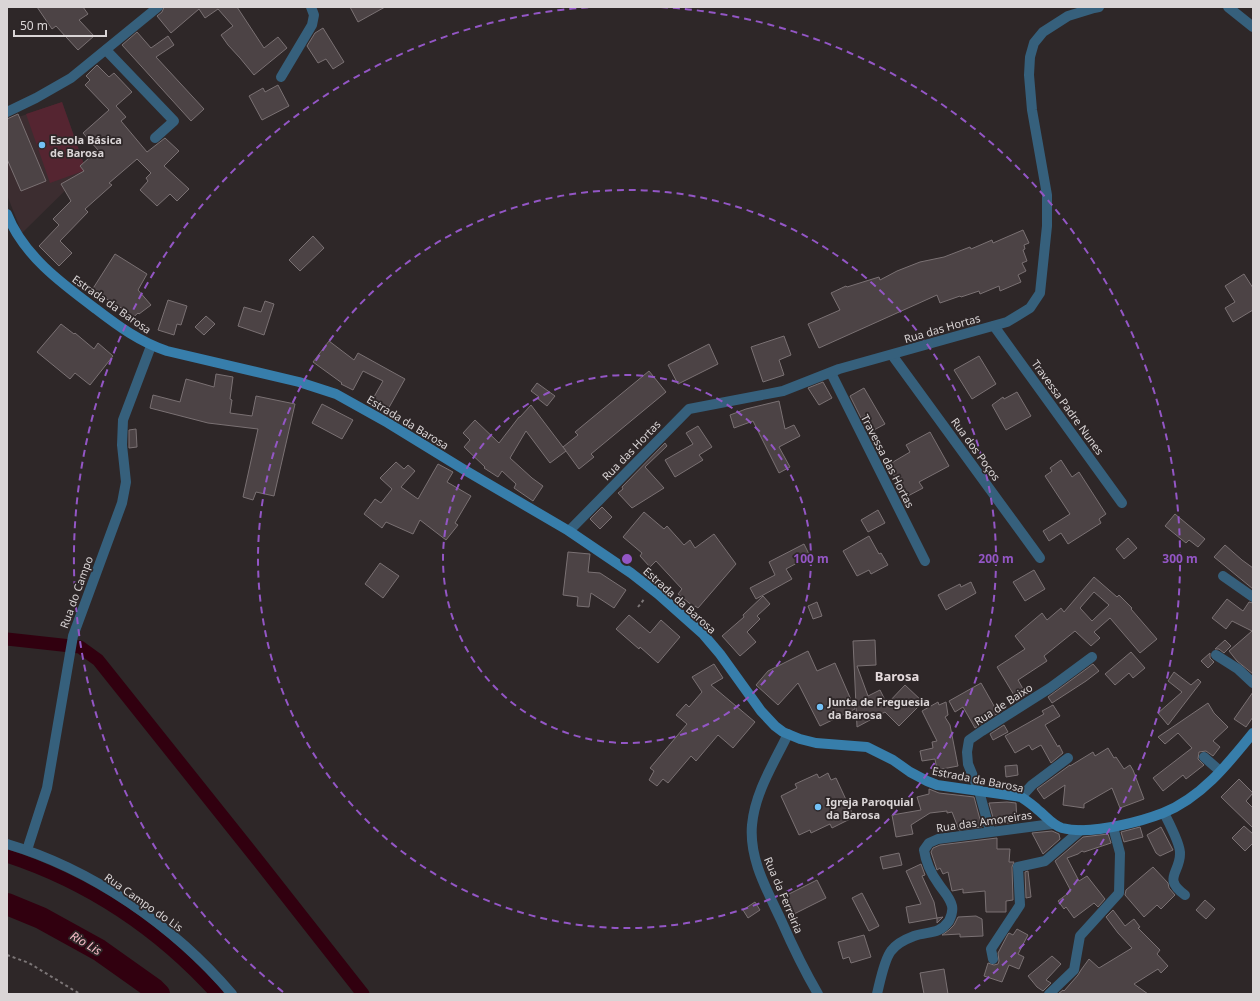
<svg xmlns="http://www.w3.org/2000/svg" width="1260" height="1001" font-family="'Noto Sans',sans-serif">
  <rect width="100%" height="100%" fill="#2e2728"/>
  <!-- built -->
  <path fill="#3c2d30" d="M62 102 86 170 22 233 7 195V121Z"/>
  <!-- green -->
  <path fill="#552531" d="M62 102 86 170 50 183 26 114Z"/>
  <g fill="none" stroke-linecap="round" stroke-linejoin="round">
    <!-- canal -->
    <g stroke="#31000f" stroke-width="13">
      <path d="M7 639 80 647 98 660 260 863 363 994"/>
      <path d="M7 856C89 883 159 930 217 994"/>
    </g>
    <!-- river -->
    <path stroke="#31000f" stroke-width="22" d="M7 904 41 918 99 950 154 989 159 994"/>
  </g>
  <!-- building -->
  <g fill="#4c4345" stroke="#7a7173" fill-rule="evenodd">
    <path d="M37 7H83L88 14 79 20 94 36 78 50 56 26 52 29Z"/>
    <path d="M164 7H237L264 48 278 37 287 48 254 75 240 58 228 45 221 35 233 26 218 9 205 18 199 9 171 33 157 16 162 12Z"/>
    <path d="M350 7H385L358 22Z"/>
    <path d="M323 28 344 62 333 69 326 59 318 63 307 46 315 33Z"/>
    <path d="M137 32 151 48 168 36 174 45 156 57 204 109 191 121 122 45Z"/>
    <path d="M97 65 109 77 114 73 132 92 116 106 126 117 121 121 147 152 165 138 179 151 164 166 189 189 177 201 170 194 157 206 140 190 148 181 146 178 151 173 137 159 109 183 112 185 85 209 88 212 60 241 72 253 59 266 39 246 59 225 53 219 71 201 61 184 84 171 80 166 98 150 83 133 109 110 85 85 90 80 86 76Z"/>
    <path d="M278 85 289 106 262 120 249 96 263 88 265 92Z"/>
    <path d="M18 114 46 181 21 191 7 159V119Z"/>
    <path d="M1023 230 1029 243 1024 245 1025 249 1023 250 1027 261 1022 263 1026 271 1018 275 1021 282 1000 291 999 286 980 294 979 291 961 297 960 296 940 303 937 295 819 348 808 324 840 310 831 293 846 286 847 287 879 277 880 280 897 271 920 262 944 257 970 247 971 249 992 240 993 243Z"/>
    <path d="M313 236 324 248 300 271 289 260Z"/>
    <path d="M115 254 147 274 138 290 151 305 139 314 138 313 128 322 120 312 123 309 92 290Z"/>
    <path d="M1244 274 1253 288V310L1233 322 1225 308 1235 302 1225 286Z"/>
    <path d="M168 300 187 306 181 325 177 324 174 335 158 330Z"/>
    <path d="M265 301 274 304 264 335 238 326 244 307 261 312Z"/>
    <path d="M206 316 215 324 204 335 195 327Z"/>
    <path d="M61 324 74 334 75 333 94 349 98 343 113 356 90 385 75 373 70 379 37 352Z"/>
    <path d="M784 336 791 355 779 360 784 375 763 382 751 347Z"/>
    <path d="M329 341 354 360 358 353 405 379 387 411 371 402 383 381 363 371 353 390 341 384 342 383 313 362Z"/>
    <path d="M709 344 718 364 678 384 668 365Z"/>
    <path d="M979 356 996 384 972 399 954 370Z"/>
    <path d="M649 371 666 392 591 454 594 457 579 469 563 447 578 435 575 432Z"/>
    <path d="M216 374 233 377 230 399 232 400 230 413 252 416 256 396 295 404 274 496 256 492 253 500 243 497 258 429 208 423 150 408 153 395 180 402 186 379 214 387Z"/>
    <path d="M823 382 832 398 819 405 808 388Z"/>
    <path d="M537 383 555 396 547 406 537 398 539 397 531 391Z"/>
    <path d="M864 388 885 424 874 430 866 415 861 418 850 396Z"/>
    <path d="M1017 392 1031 416 1006 430 992 405 1003 397 1004 399Z"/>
    <path d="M779 401 785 429 794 425 800 436 779 447 790 467 779 473 753 421 734 428 730 415 746 409Z"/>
    <path d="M322 404 353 420 342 439 312 423Z"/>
    <path d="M531 405 566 451 550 463 526 431 510 458 532 478 543 486 533 501 514 488 516 484 502 471 498 477 484 468 485 467 464 447 470 440 463 433 475 420 499 443 519 417H520Z"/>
    <path d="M698 426 712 447 699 455 703 460 675 477 665 460 693 444 686 433Z"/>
    <path d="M136 429 137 447 129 448V430Z"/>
    <path d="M930 432 949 466 919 482 923 488 906 497 888 465 910 452 906 445Z"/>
    <path d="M665 443 667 446 645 467 664 488 632 508 618 493 623 489 622 487Z"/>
    <path d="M1061 460 1072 477 1079 472 1106 514 1099 519 1101 523 1068 544 1061 533 1049 541 1043 531 1070 514 1045 476 1052 471 1050 468Z"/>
    <path d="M396 462 404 469 408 465 415 471 401 487 418 499 438 464 453 472 447 482 471 496 455 523 458 525 446 540 420 520 413 534 386 522 382 528 364 514 375 499 381 503 392 489 380 478Z"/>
    <path d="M602 507 612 517 600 529 590 519Z"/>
    <path d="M878 510 885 523 868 532 861 520Z"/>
    <path d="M644 512 664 529 667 526 684 545 690 540 695 548 714 534 736 564 698 608 695 606 694 607 678 594 682 589 656 561 650 567 640 556 642 553 623 537Z"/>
    <path d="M1175 514 1205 539 1198 547 1189 540 1186 543 1165 526Z"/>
    <path d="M869 536 879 554 881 553 888 565 871 574 869 570 857 576 843 551Z"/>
    <path d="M1128 538 1137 548 1124 559 1116 549Z"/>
    <path d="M804 544 810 556 786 569 792 579 756 599 750 588 775 575 769 562Z"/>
    <path d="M1225 545 1242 560 1253 568V589L1214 557Z"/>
    <path d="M568 552 590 554 588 572 600 573 626 590 614 608 591 593 589 607 577 606 578 597 563 595Z"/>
    <path d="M380 563 399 576 383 598 365 584Z"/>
    <path d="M1034 570 1045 589 1025 601 1013 582Z"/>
    <path d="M1094 577 1117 597 1119 595 1132 608 1131 609 1157 639 1140 653 1110 618 1094 632 1100 638 1091 646 1075 631 1044 656 1047 661 1018 680 1026 694 1017 700 997 667 1025 649 1015 636 1042 613 1047 620 1061 608 1064 612ZM1094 592 1109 605 1092 621 1080 608Z"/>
    <path d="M971 582 976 593 946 610 938 595 960 584 961 587Z"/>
    <path d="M763 596 770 604 757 616 760 619 747 632 756 642 740 656 722 636 744 617 743 615Z"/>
    <path d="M1227 599 1243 611 1249 602 1253 603V674L1237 661 1229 651 1252 631 1232 621 1226 629 1212 618Z"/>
    <path d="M817 602 822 616 813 619 808 606Z"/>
    <path d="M629 615 650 633 661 620 680 637 658 663 640 647 639 649 616 629Z"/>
    <path d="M875 640 876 665 857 666 868 696 880 690 887 704 905 685 923 702 899 726 885 712 857 727 853 641Z"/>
    <path d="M1225 640 1231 646 1224 653 1219 649H1215Z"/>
    <path d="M808 651 817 671 835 663 855 709 820 726 798 683 778 705 756 685 768 671Z"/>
    <path d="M1131 652 1145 668 1133 678 1129 673 1115 685 1105 674Z"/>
    <path d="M1210 653V658L1214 662 1208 668 1201 661Z"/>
    <path d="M714 664 723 678 711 685 755 722 733 748 718 735 696 761 691 756 668 783 663 779 657 786 649 780 654 771 650 768 687 724 676 715 686 704 689 707 702 692 692 677Z"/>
    <path d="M1093 664 1099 671 1086 681 1052 703 1048 697Z"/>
    <path d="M1174 672 1191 685 1198 679 1201 682 1168 725 1158 713 1182 692 1168 681Z"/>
    <path d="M981 683 998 713 975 728 963 707 955 712 949 701Z"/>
    <path d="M1253 692V717L1246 727 1234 719Z"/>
    <path d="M938 702 939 705 946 702 948 715 945 717 950 725 958 766 937 770 935 759 922 761 920 751 933 748 932 742 937 741 922 711Z"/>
    <path d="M1208 703 1214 713 1228 727 1213 741 1220 747 1213 756 1206 751 1199 752 1198 759 1204 765 1186 779 1183 775 1163 791 1153 778 1192 748 1178 733 1165 744 1158 737Z"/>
    <path d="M1053 705 1060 716 1045 725 1058 747 1059 745 1063 753 1051 763 1041 745 1032 750 1029 745 1015 753 1005 736 1044 714 1042 711Z"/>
    <path d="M1004 725 1008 732 993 740 990 734Z"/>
    <path d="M1108 748 1114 758 1116 757 1124 769 1130 765 1133 770 1144 799 1120 808 1112 788 1084 804V808L1063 805 1065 785 1044 799 1037 789 1070 765V766L1093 752 1095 756Z"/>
    <path d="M1017 765 1018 775 1006 777 1005 766Z"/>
    <path d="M828 773 831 780 836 778 854 817 832 828 830 824 811 833 810 830 799 835 781 796 797 788 795 784 817 774 819 778Z"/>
    <path d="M1239 779 1253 793 1246 801 1253 808V828L1221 797Z"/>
    <path d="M929 789 939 793 974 797 982 827 959 830 952 812 947 813V811L930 813 911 825 913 834 896 837 892 815 921 810 917 797 929 794Z"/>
    <path d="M1007 802 1016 803 1017 822 997 824V825H995L989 803Z"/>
    <path d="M1244 826 1253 834V843L1245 851 1232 838Z"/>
    <path d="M1140 827 1143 837 1124 842 1121 832Z"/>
    <path d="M1161 827 1173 850 1160 856 1156 853 1147 835Z"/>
    <path d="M1052 831 1059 834 1060 839 1043 854 1032 833Z"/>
    <path d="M1108 834 1111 843 1084 852 1082 851 1078 854 1067 858 1079 881 1087 876 1105 899 1098 907 1094 903 1074 918 1066 907 1064 909 1058 901 1071 891 1055 861 1083 837Z"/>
    <path d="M997 838V849H1010L1009 862H1014L1012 867 1013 900 1006 901V912H986L985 891 963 893V889L952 891 948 872 943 874 940 868 937 870 931 852 933 848 940 845Z"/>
    <path d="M899 853 902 865 883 869 880 857Z"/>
    <path d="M921 864 925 875 922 876 934 902 937 918 943 917 937 923V918L909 923 906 907 921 904 906 871Z"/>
    <path d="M1153 867 1168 883 1169 888 1175 895 1161 909 1157 905 1144 917 1125 895 1126 890Z"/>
    <path d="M1028 871 1031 897 1026 898 1025 872Z"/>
    <path d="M817 880 826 898 794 914 785 896Z"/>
    <path d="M862 893 879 926 869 931 852 898Z"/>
    <path d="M1205 900 1215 909 1206 919 1196 910Z"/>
    <path d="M755 902 760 910 748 918 743 910Z"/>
    <path d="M1113 910 1125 926 1134 919 1140 927 1138 928 1160 950 1157 954 1168 966 1161 973 1158 969 1134 984 1148 994H1058L1063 990 1064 991 1078 975 1081 970 1089 959 1099 968 1132 948 1118 933 1106 917Z"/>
    <path d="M976 916 982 919 983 936 960 937V934L942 935 949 930 954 925 958 917Z"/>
    <path d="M1017 929 1028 935 1018 954 1024 957 1019 969 1009 965 1002 982 984 976 988 963 994 965 998 964 999 961 998 953 1008 934 1009 933 1013 935Z"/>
    <path d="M864 935 871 957 851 963 849 957 843 959 838 942Z"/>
    <path d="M1052 956 1061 964 1046 980 1051 983 1043 991 1037 987 1028 976Z"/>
    <path d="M944 969 948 994H924L920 973Z"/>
  </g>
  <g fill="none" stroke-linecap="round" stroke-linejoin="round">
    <!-- path -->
    <g stroke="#7c7677" stroke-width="2" stroke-dasharray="3 3" stroke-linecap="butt">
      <path d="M638 607 645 598"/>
      <path d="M7 955 29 963 80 994"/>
    </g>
    <!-- street -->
    <g stroke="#36607c" stroke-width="10">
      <path d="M1228 7 1253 27"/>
      <path d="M106 50 174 121 155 138"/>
      <path d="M281 77 312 25 314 15 311 7"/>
      <path d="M7 112 36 98 71 78 158 7"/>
      <path d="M994 326 1122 503"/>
      <path d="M892 355 1040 558"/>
      <path d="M831 373 925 561"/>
      <path d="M569 531 689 409 783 391 839 369 1007 322 1030 308 1040 293 1047 226V195L1032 110 1029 75 1030 57 1034 43 1043 32 1068 16 1094 8 1099 7"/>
      <path d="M1223 576 1253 597"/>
      <path d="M1216 655 1238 669 1253 683"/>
      <path d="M788 734C774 763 755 792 752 825 749 859 767 890 781 920 792 945 804 970 818 994"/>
      <path d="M1204 757 1220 771"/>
      <path d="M1021 797 1032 785 1068 758"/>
      <path d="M1164 813C1168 821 1181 845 1180 854 1180 873 1162 878 1185 895"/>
      <path d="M990 831 979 791 968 764 967 752 969 740 982 731 1050 688 1092 657"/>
      <path d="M7 844C92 869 174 926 232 994"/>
      <path d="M27 850 47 788 73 636 122 503 126 482 122 445 123 420 151 346"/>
      <path d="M993 959 991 949 1020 905 1018 867 1045 861 1081 830"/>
      <path d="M877 994C880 982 884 960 891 951 896 944 906 939 914 936 928 931 939 935 949 921 951 917 953 911 952 906 950 897 943 891 938 883 930 872 926 863 924 850L929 843 938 839 1052 824"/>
      <path d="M1049 994 1074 970 1080 936 1119 893 1120 853 1113 827"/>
    </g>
    <!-- secondary -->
    <path stroke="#377eab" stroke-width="10" d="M7 214C23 255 61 283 96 309 118 326 140 342 167 351L299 382 336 394 388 423 463 469 569 531 631 573 658 594 703 634 720 654 761 711 775 726 783 732 800 739 816 743 867 747 893 760 910 772 927 781 937 785 1021 797C1027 801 1033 805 1038 810 1046 816 1052 825 1062 828 1081 833 1104 829 1122 825 1136 822 1150 818 1163 813 1201 798 1228 764 1253 733"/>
  </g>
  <!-- distance rings -->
  <g fill="none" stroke="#9356c5" stroke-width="2" stroke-dasharray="7 5">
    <circle cx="627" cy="559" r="184"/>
    <circle cx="627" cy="559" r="369"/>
    <path d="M283 992A553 553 0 0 1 593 7M661 7A553 553 0 0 1 971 992"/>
  </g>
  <!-- markers -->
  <g fill="#73c1f6" stroke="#2e2728" stroke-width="1.5">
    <circle cx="42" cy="145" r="4"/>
    <circle cx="820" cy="707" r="4"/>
    <circle cx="818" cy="807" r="4"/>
  </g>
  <g text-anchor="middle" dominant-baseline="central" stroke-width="3.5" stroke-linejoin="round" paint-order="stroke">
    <!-- poi labels -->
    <g font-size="11" font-weight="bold" fill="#dad5d6" stroke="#2e2728" text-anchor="start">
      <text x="50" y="139">Escola Básica<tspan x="50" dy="13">de Barosa</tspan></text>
      <text x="828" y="701">Junta de Freguesia<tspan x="828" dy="13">da Barosa</tspan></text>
      <text x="826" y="801">Igreja Paroquial<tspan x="826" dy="13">da Barosa</tspan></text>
    </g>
    <!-- street labels -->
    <g font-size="11" fill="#dad5d6" stroke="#2e2728">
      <text transform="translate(112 304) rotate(35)">Estrada da Barosa</text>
      <text transform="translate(942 328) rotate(-16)">Rua das Hortas</text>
      <text transform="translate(1068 407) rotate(54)">Travessa Padre Nunes</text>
      <text transform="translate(408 422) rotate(31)">Estrada da Barosa</text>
      <text transform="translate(976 449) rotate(54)">Rua dos Poços</text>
      <text transform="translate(631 450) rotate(-46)">Rua das Hortas</text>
      <text transform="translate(888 461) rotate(63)">Travessa das Hortas</text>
      <text transform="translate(76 592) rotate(-70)">Rua do Campo</text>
      <text transform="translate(680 600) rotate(42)">Estrada da Barosa</text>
      <text transform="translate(1003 704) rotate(-33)">Rua de Baixo</text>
      <text transform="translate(978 779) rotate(11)">Estrada da Barosa</text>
      <text transform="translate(984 821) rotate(-8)">Rua das Amoreiras</text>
      <text transform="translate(784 895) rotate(67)">Rua da Ferreiria</text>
      <text transform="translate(144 902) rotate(35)">Rua Campo do Lis</text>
    </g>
    <!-- water labels -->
    <g font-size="12" font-style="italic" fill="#f7bbc7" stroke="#2e2728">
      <text transform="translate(86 943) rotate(31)">Rio Lis</text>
    </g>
    <!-- quarter labels -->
    <g font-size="13" font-weight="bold" fill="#e6dcde" stroke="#2e2728">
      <text x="897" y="676">Barosa</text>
    </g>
  </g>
  <circle cx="627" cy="559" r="6" fill="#9356c5" stroke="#2e2728" stroke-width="2"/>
  <g font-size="12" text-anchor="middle" font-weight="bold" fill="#9356c5" stroke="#2e2728" stroke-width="3.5" stroke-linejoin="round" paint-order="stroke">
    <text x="811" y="563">100 m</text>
    <text x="996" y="563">200 m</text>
    <text x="1180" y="563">300 m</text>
  </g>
  <!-- border -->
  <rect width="1260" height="1001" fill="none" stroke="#dad5d6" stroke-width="16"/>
  <!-- scale -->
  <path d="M14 30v6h92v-6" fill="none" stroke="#dad5d6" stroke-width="2"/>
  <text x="20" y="30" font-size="12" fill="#dad5d6" stroke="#2e2728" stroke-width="3" paint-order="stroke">50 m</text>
</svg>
